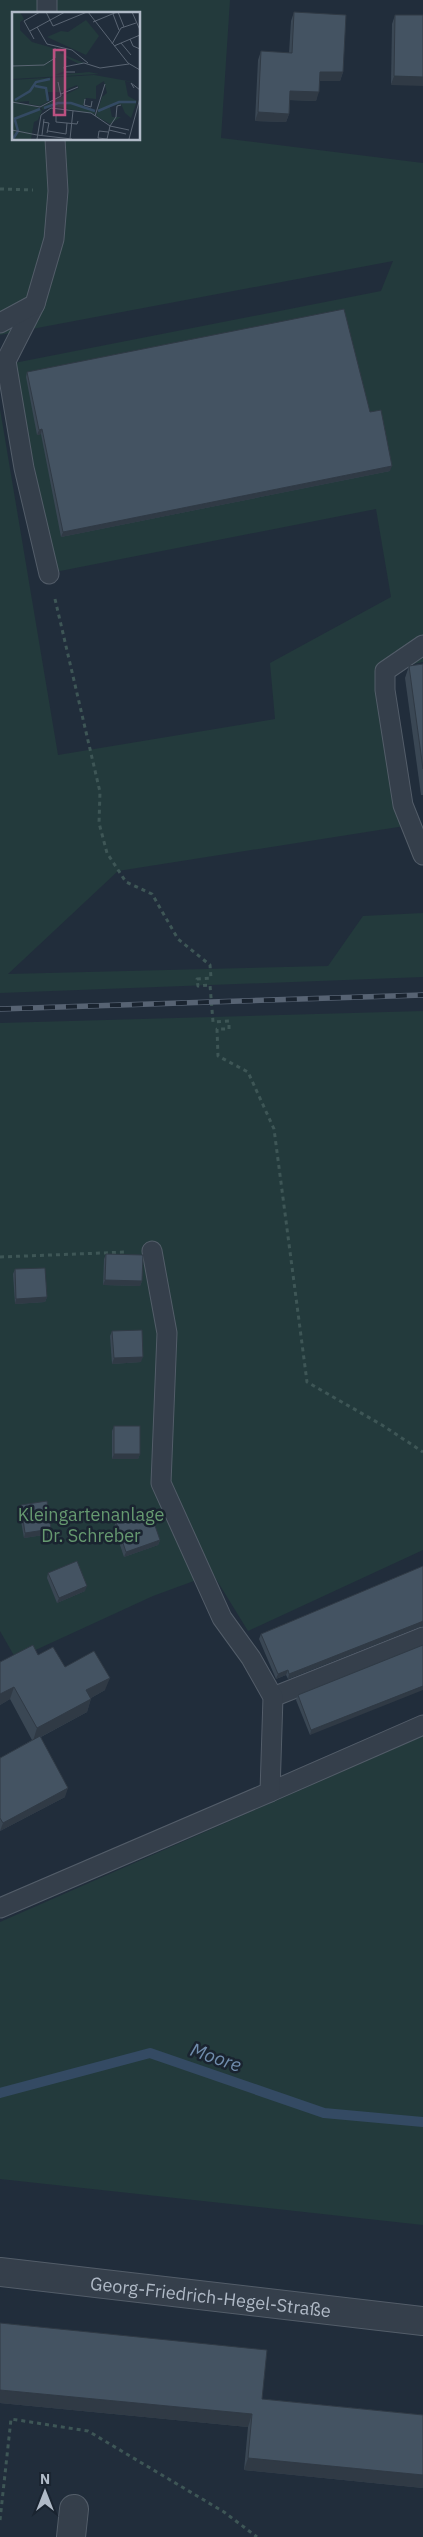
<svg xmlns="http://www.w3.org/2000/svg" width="423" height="2537" font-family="'IBM Plex Sans',sans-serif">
  <rect width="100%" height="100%" fill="#212d3b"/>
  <!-- green -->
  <g fill="#233a3c" fill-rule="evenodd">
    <path d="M0 0H230L221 138 423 163V662L392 668 411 825 118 871 8 974 328 966 363 916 423 913V977L0 993V409L58 755 275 719 270 663 391 597 376 509 55 572 14 363 381 291 393 261 0 335ZM14 14H139V139H14Z"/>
    <path d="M423 1011V1550L248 1631 213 1574 153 1596 16 1659 0 1631V1023Z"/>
    <path d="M423 1736V2225L0 2179V1922Z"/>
  </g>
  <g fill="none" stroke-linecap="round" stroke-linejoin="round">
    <!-- stream -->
    <path stroke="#344a63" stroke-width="10" d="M0 2093 150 2053 324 2113 423 2122"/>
    <defs>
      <g id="lane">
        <path d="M47 0V14"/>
        <path d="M35 304 6 361 24 468 49 574"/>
        <path d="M0 323 35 304 54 239 58 191 55 139"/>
        <path d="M423 645 385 671V690L403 805 423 855"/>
        <path d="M273 1697 423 1637"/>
        <path d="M270 1792 423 1725"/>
        <path d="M0 1908 270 1792 273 1697 251 1658 222 1618 161 1483 167 1333 152 1251"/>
      </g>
      <g id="street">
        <path id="s1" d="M0 2272 423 2321"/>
        <path d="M71 2537 74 2509"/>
      </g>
    </defs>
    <!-- lane casing -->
    <use href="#lane" stroke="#535d69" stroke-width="21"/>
    <!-- street casing -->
    <use href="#street" stroke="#535d69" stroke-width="30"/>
    <!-- path -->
    <g stroke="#3e5656" stroke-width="3" stroke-dasharray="4 4" stroke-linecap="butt">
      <path d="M0 189 33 190"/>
      <path d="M55 599 100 792 99 823 107 853 126 882 152 894 178 939 210 965 211 978 197 979 198 986 210 985 213 1022 229 1021V1029H217L218 1056 248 1072 274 1129 307 1382 382 1425 423 1452"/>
      <path d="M0 1257 127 1252"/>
      <path d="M0 2520 11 2419 88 2431 224 2512 257 2537"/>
    </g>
    <!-- lane -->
    <use href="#lane" stroke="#353f4b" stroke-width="19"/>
    <!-- street -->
    <use href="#street" stroke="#353f4b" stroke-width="28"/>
    <defs>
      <path id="rail" d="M0 1009 423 995"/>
    </defs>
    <!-- rail casing -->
    <use href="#rail" stroke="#576373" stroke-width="5.5"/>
    <!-- rail -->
    <use href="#rail" stroke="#1a2430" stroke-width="4" stroke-dasharray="11" stroke-linecap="butt"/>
  </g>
  <!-- wall -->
  <g fill="#3a4754">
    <path d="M294 12 343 72 340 81H320L316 101 290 100 289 114 286 122 255 121 258 60 261 51 289 53 291 21Z"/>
    <path d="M395 15H423L391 85 392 24Z"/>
    <path d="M27 372 370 412 390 471 61 537 41 434 37 435 26 377Z"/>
    <path d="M423 664V795H421L405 678 409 666Z"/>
    <path d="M106 1254 142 1281 140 1286 103 1285 104 1259Z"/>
    <path d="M15 1269 47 1297 45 1302 15 1304 13 1274Z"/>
    <path d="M112 1331 141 1362 112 1364 110 1336Z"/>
    <path d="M114 1426 140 1454 138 1459H112V1431Z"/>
    <path d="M21 1505 51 1529 50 1534 24 1538 19 1510Z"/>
    <path d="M116 1522 160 1540 158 1545 124 1557 114 1527Z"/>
    <path d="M423 1566V1626L419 1627 288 1679 286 1675 276 1679 259 1639 261 1634Z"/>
    <path d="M48 1573 85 1591 57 1603 47 1578Z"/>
    <path d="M423 1645 310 1735 296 1700 298 1695Z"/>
    <path d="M38 1655 65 1667 105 1690 91 1698 87 1712 41 1737 65 1797 0 1831V1758L32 1740 10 1699 0 1705V1662Z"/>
    <path d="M0 2323 262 2399 423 2415V2488L244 2470 248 2427 0 2403Z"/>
  </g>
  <!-- shaded-wall -->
  <g fill="#303a45">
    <path d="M320 72H343L340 81H317Z"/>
    <path d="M394 76 423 77V86L391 85Z"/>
    <path d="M290 91 319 92 316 101 287 100Z"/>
    <path d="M258 112 289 114 286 122 255 121Z"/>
    <path d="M42 429 41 434 37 435 39 430Z"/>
    <path d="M392 466 390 471 61 537 63 532Z"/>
    <path d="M105 1280 142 1281 140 1286 103 1285Z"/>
    <path d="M47 1297 45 1302 15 1304 16 1299Z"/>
    <path d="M143 1357 141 1362 112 1364 114 1358Z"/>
    <path d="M114 1454H140L138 1459H112Z"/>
    <path d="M51 1529 50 1534 24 1538 25 1533Z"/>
    <path d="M160 1540 158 1545 124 1557 126 1552Z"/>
    <path d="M87 1586 85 1591 57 1603 59 1598Z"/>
    <path d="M423 1621V1626L419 1627 288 1679 289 1674 421 1622Z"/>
    <path d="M288 1670 286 1675 276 1679 278 1674Z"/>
    <path d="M110 1678 105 1690 82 1703 86 1690Z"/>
    <path d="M423 1686V1690L310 1735 311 1730Z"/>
    <path d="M14 1687 10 1699 0 1705V1694Z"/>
    <path d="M91 1699 87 1712 33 1741 37 1728Z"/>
    <path d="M68 1788 65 1797 0 1831 3 1823Z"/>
    <path d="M0 2390 252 2414 248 2427 0 2403Z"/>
    <path d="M248 2458 423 2475V2488L244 2470Z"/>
  </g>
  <!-- building -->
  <g fill="#445362" stroke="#303a45">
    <path d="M294 12 346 15 343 72H320L319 92 290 91 289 114 258 112 261 51 292 53Z"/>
    <path d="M395 15H423V77L394 76Z"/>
    <path d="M344 309 370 412 381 410 392 466 63 532 42 429 39 430 27 372Z"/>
    <path d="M423 664V769L409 666Z"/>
    <path d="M106 1254 143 1255 142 1281 105 1280Z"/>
    <path d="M45 1268 47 1297 16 1299 15 1269Z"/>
    <path d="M142 1330 143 1357 114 1358 112 1331Z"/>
    <rect x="114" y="1426" width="26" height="28"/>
    <path d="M47 1501 51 1529 25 1533 21 1505Z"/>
    <path d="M150 1511 160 1540 126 1552 116 1522Z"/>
    <path d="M77 1561 87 1586 59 1598 48 1573Z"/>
    <path d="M423 1566V1621L421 1622 289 1674 288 1670 278 1674 261 1634Z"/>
    <path d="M33 1645 38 1655 53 1647 65 1667 94 1651 110 1678 86 1690 91 1699 37 1728 14 1687 0 1694V1662Z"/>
    <path d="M423 1645V1686L311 1730 298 1695Z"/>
    <path d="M40 1736 68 1788 3 1823 0 1818V1758Z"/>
    <path d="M0 2323 267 2350 262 2399 423 2415V2475L248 2458 252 2414 0 2390Z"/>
  </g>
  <g text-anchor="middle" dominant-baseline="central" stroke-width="5" stroke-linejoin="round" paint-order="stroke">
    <!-- park labels -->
    <g font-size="18" fill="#669970" stroke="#1a2430">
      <text x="91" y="1514">Kleingartenanlage<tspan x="91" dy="21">Dr. Schreber</tspan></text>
    </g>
    <!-- street labels -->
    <g font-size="18" fill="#b0bac7" stroke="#1a2430">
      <text stroke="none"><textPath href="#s1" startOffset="212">Georg-Friedrich-Hegel-Straße</textPath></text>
    </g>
    <!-- water labels -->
    <g font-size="19" font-style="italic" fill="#708cac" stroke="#1a2430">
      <text transform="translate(216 2057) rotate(19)">Moore</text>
    </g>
  </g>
  <!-- overview -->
  <g transform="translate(12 12)">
    <rect width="128" height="128" fill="#212d3b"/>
    <path d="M0 0H8L12 7 8 10V18L20 30 48 38V41L72 51 67 52 53 45V59L43 63 77 60 87 62 0 67ZM74 8 87 24 74 43 35 25 49 19 56 20ZM82 63 127 71 113 69 116 84 125 89 119 106 113 101 109 92 98 95 100 105H109L98 112 84 104 90 85 95 81 92 69 84 74V87L74 86 71 94 83 98V102L41 94 31 98 29 95 67 76 65 73 48 80H36L37 89 28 94 17 92V89L5 90 28 96 30 99 26 108 22 110 19 127H0V68Z" fill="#233a3c"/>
    <path fill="none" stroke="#344a63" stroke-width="2.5" d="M23 74 34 76 36 89M3 88 18 79 24 70 38 67M32 96 46 91H59L83 99M86 99 107 90H124M2 107 28 97M1 127 6 119 3 108"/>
    <path fill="none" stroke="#5a6573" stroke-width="1" d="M34 0 41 14 75 0M76 0 116 51 128 58M106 0 112 15M120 0 128 18M101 2 107 18M81 10 105 0M25 15 35 32 60 38 76 51M18 19 53 0M22 27 12 9 28 0M118 27 121 34 128 37M109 31 119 43M100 32 109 16 124 11M102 34 128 23M0 54 32 53 43 46V36M63 60H53L52 55 72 51 88 56 117 52M122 76 119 71 128 78M49 82 66 75M73 87 72 93 79 95 80 89M0 90 28 95M28 95 49 84 46 70M44 103V110L65 112 66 109M83 104 93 72M31 110 37 111 35 121M0 118 25 123M97 118 114 122M36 119 54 122 55 111M25 123 60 127M30 123 32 107M25 127 29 103 39 96 79 101 98 114 117 118M58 127 61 99M95 127 98 114 104 105 105 94 109 93M95 127 86 126 87 119 96 120M117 127 128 86"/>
    <path fill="#bc5181" fill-opacity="0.15" stroke="#bc5181" stroke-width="2.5" d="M42 38H53V103H42Z"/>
    <rect width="128" height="128" fill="none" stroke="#b0bac7" stroke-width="2.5"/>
  </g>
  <!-- north arrow -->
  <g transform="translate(45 2492)" stroke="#1a2430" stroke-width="4" paint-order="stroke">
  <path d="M0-4L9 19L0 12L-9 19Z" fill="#b0bac7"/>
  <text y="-8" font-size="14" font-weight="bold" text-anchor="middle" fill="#b0bac7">N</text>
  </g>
</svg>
